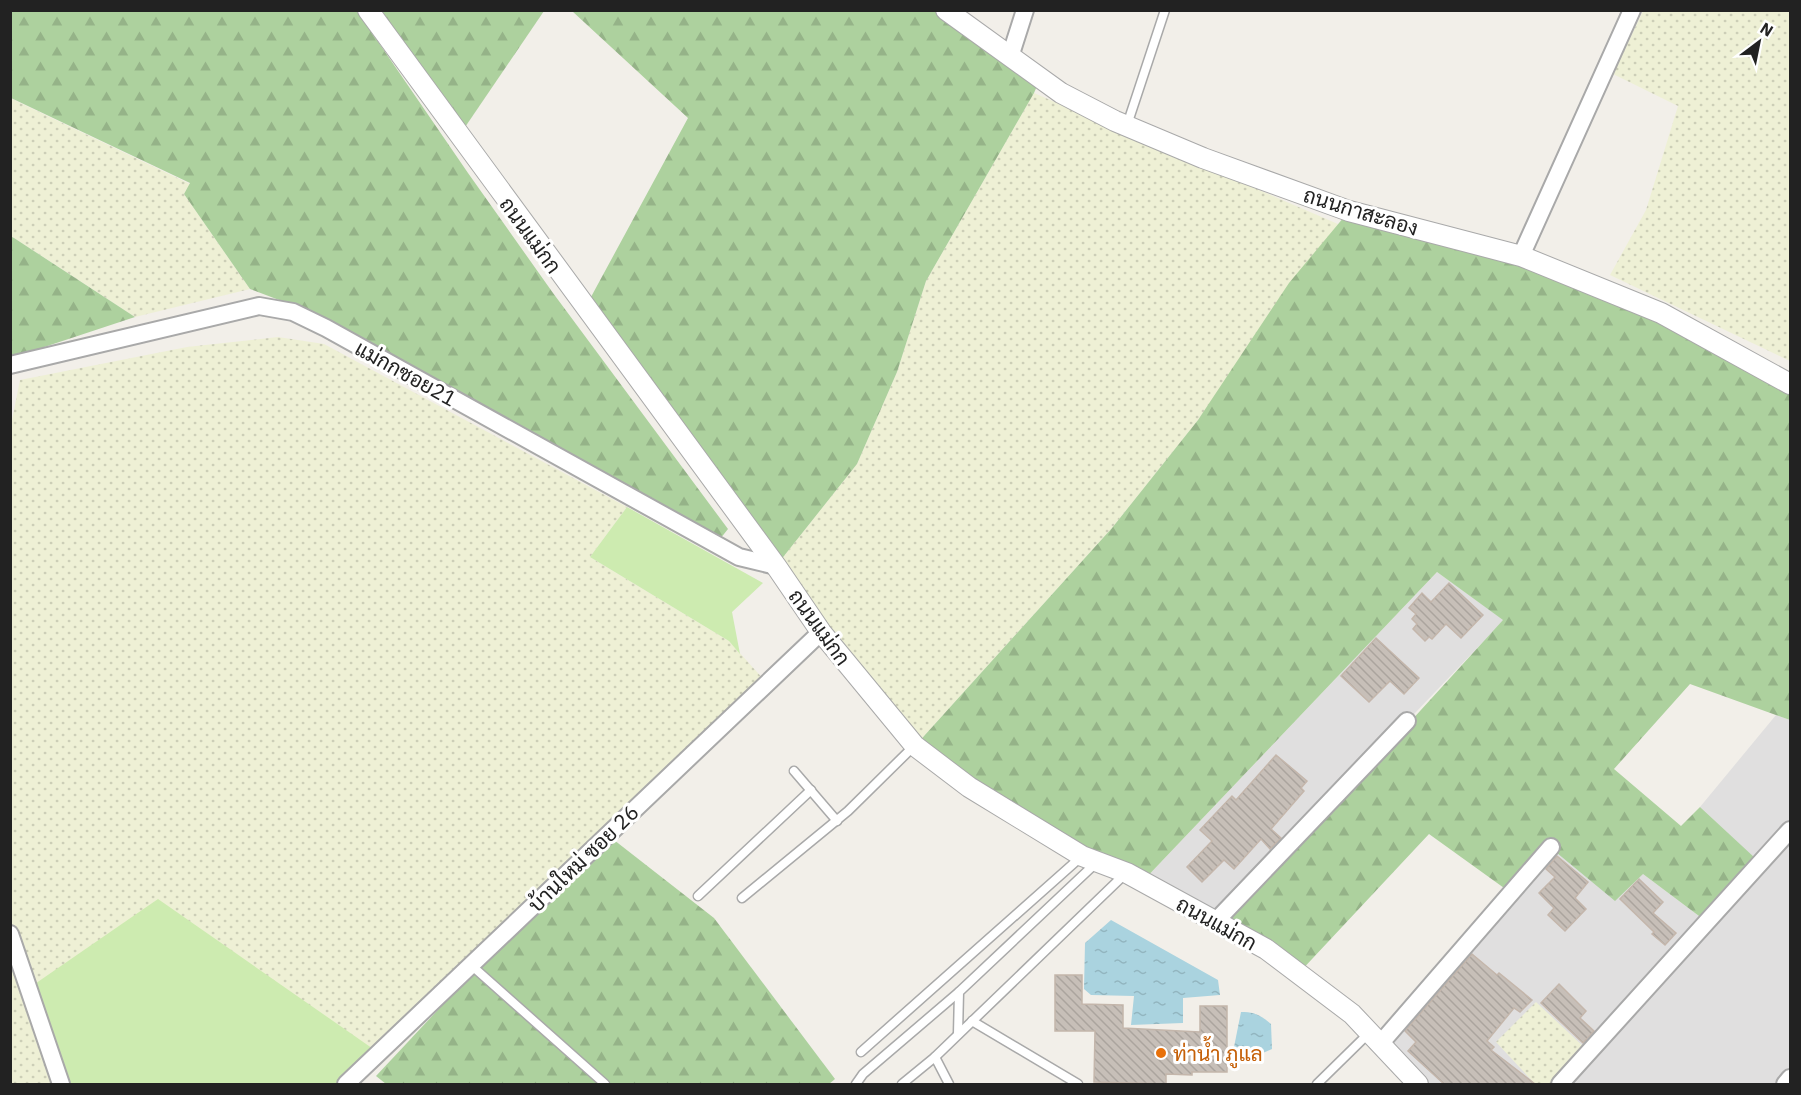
<svg xmlns="http://www.w3.org/2000/svg" width="1801" height="1095" font-family="'IBM Plex Sans',Sarabun,sans-serif">
  <defs>
    <pattern id="farmland-dots" width="8" height="8" patternUnits="userSpaceOnUse" patternTransform="scale(1.5)"><rect width="8" height="8" fill="#eef0d5"/><path d="M2 2h.1M6 6h.1" fill="none" stroke="#ccceb7" stroke-width="1.8" stroke-linecap="round"/></pattern>
    <pattern id="forest-firs" width="22" height="20" patternUnits="userSpaceOnUse" patternTransform="scale(1.5)"><rect width="22" height="20" fill="#add19e"/><path d="M5 1l3.5 6h-7zM16 11l3.5 6h-7z" fill="#95b388"/></pattern>
    <pattern id="water-ripples" width="26" height="14" patternUnits="userSpaceOnUse" patternTransform="scale(1.5)"><rect width="26" height="14" fill="#aad3df"/><path d="M2 4q2-2 4 0t4 0M15 11q2-2 4 0t4 0" fill="none" stroke="#92b5bf"/></pattern>
    <pattern id="building-back-hatch" width="6" height="6" patternUnits="userSpaceOnUse" patternTransform="scale(1.5)"><rect width="6" height="6" fill="#c7bfb8"/><path d="M-1 5l2 2M0 0l6 6M5-1l2 2" fill="none" stroke="#aba49e"/></pattern>
  </defs>
  <rect width="100%" height="100%" fill="#f2efe9"/>
  <!-- residential -->
  <g fill="#e0dfdf">
    <path d="M1437 572 1504 620 1215 922 1142 882Z"/>
    <path d="M1776 715 1790 720V1084H1418L1380 1044 1551 847 1643 874 1707 922 1754 858 1700 807Z"/>
  </g>
  <!-- farmland -->
  <g fill="url(#farmland-dots)">
    <path d="M1643 11H1790V361L1610 275 1646 210 1678 106 1613 74Z"/>
    <path d="M1034 93 1338 224 1198 420 1112 528 915 746 776 566 857 464 897 372 926 281Z"/>
    <path d="M10 98 190 184 184 194 250 289 135 317 11 236Z"/>
    <path d="M278 337 324 344 627 507 590 557 729 641 767 683 379 1053 61 1084H11L10 430 20 380 187 347Z"/>
    <path d="M1536 1002 1586 1049 1550 1084H1535L1496 1042Z"/>
  </g>
  <!-- grass -->
  <g fill="#cdebb0">
    <path d="M627 507 763 583 732 612 740 654 729 641 590 557Z"/>
    <path d="M158 899 379 1053 346 1084H61L29 988Z"/>
  </g>
  <!-- forest -->
  <g fill="url(#forest-firs)">
    <path d="M10 11H357L468 173 553 293 728 529 720 539 324 317 250 289 184 194 190 183 11 98Z"/>
    <path d="M369 11H544L459 136Z"/>
    <path d="M572 11H946L1040 79 1034 93 926 281 897 372 857 464 776 566 585 308 688 118Z"/>
    <path d="M1349 211 1521 256 1790 381V720L1690 684 1614 769 1681 826 1700 807 1755 858 1707 922 1643 874 1615 901 1551 848 1511 893 1429 834 1298 974 1224 926 1503 620 1437 572 1142 882 915 746 1112 528 1198 420 1289 283Z"/>
    <path d="M10 236 14 238 135 317 11 358Z"/>
    <path d="M614 840 714 918 835 1079 829 1084H386L376 1076 465 981Z"/>
  </g>
  <!-- water -->
  <g fill="url(#water-ripples)">
    <path d="M1111 920 1218 980 1220 995 1183 998V1023L1131 1025 1134 996 1091 995 1084 989 1085 943Z"/>
    <path d="M1241 1012C1255 1012 1260 1015 1271 1024L1272 1049 1247 1060 1233 1052Z"/>
  </g>
  <!-- building -->
  <g fill="url(#building-back-hatch)" stroke="#c4b6ab" stroke-width="1.5">
    <path d="M1449 583 1483 615 1461 638 1446 624 1432 639 1429 637 1425 641 1413 629 1417 624 1412 619 1416 614 1409 608 1422 593 1431 602Z"/>
    <path d="M1376 638 1419 678 1404 694 1390 681 1369 702 1341 676Z"/>
    <path d="M1276 755 1307 781 1301 788 1304 791 1271 829 1281 838 1270 849 1261 839 1234 869 1224 860 1202 882 1187 867 1212 841 1200 830 1232 796 1236 800Z"/>
    <path d="M1557 856 1588 882 1575 898 1586 909 1565 931 1548 915 1554 908 1539 893 1555 877 1546 869Z"/>
    <path d="M1639 879 1663 902 1653 913 1676 933 1665 945 1652 934 1654 932 1620 899Z"/>
    <path d="M1472 954 1497 975 1499 973 1532 1000 1520 1012 1514 1008 1487 1041 1494 1047 1491 1050 1535 1084H1444L1408 1051 1416 1042 1405 1031Z"/>
    <path d="M1055 975H1082V1004L1123 1005V1028L1200 1032V1006H1227V1072H1192V1075L1166 1074V1084L1094 1082 1095 1031H1055Z"/>
    <path d="M1559 984 1586 1011 1580 1018 1594 1031 1583 1043 1541 1003Z"/>
  </g>
  <g fill="none" stroke-linecap="round" stroke-linejoin="round">
    <defs>
      <g id="service">
        <path d="M1127 125 1165 10"/>
        <path d="M794 771 837 821"/>
        <path d="M698 896 811 790"/>
        <path d="M742 898 848 811 914 746"/>
        <path d="M471 965 605 1084"/>
        <path d="M972 1021 1078 1084"/>
        <path d="M958 1034 959 992 1097 862"/>
        <path d="M861 1052 1082 856"/>
        <path d="M935 1057 1126 873"/>
        <path d="M856 1084 863 1074 959 992"/>
        <path d="M902 1084 935 1057 949 1084"/>
        <path d="M1317 1084 1369 1033"/>
      </g>
      <g id="minor">
        <path d="M1010 57 1025 10"/>
        <path d="M1521 256 1632 10"/>
        <path d="M10 365 259 306 293 312 326 328 739 557 776 566"/>
        <path d="M1215 922 1407 721"/>
        <path d="M10 934 61 1084"/>
        <path d="M1380 1044 1551 847"/>
        <path d="M346 1084 821 632"/>
        <path d="M1560 1084 1790 830"/>
        <path d="M1785 1084 1790 1078"/>
      </g>
      <g id="tertiary">
        <path d="M368 10 776 566 821 632 915 746 969 787 1082 856 1127 873 1266 949 1352 1014 1418 1084"/>
        <path d="M946 10 1061 93 1115 121 1203 158 1349 211 1521 256 1661 313 1790 384"/>
      </g>
    </defs>
    <!-- service casing -->
    <use href="#service" stroke="#a9a9a9" stroke-width="11"/>
    <!-- minor casing -->
    <use href="#minor" stroke="#a9a9a9" stroke-width="20"/>
    <!-- tertiary casing -->
    <use href="#tertiary" stroke="#a9a9a9" stroke-width="22"/>
    <!-- service -->
    <use href="#service" stroke="#fff" stroke-width="8"/>
    <!-- minor -->
    <use href="#minor" stroke="#fff" stroke-width="16"/>
    <!-- tertiary -->
    <use href="#tertiary" stroke="#fff" stroke-width="20"/>
  </g>
  <!-- markers -->
  <circle fill="#e8710a" stroke="#fff" stroke-width="2" cx="1161" cy="1053" r="6"/>
  <g text-anchor="middle" dominant-baseline="central" stroke-width="6" stroke-linejoin="round" paint-order="stroke">
    <!-- street labels -->
    <g font-size="21" fill="#222" stroke="#fff">
      <text transform="translate(1361 211) rotate(17)">ถนนกาสะลอง</text>
      <text transform="translate(531 235) rotate(54)">ถนนแม่กก</text>
      <text transform="translate(406 373) rotate(29)">แม่กกซอย21</text>
      <text transform="translate(820 627) rotate(54)">ถนนแม่กก</text>
      <text transform="translate(583 858) rotate(-44)">บ้านใหม่ ซอย 26</text>
      <text transform="translate(1217 923) rotate(29)">ถนนแม่กก</text>
    </g>
    <!-- food labels -->
    <g font-size="21" fill="#c56008" stroke="#fff" text-anchor="start">
      <text x="1173" y="1053">ท่าน้ำ ภูแล</text>
    </g>
  </g>
  <!-- border -->
  <rect width="1801" height="1095" fill="none" stroke="#222222" stroke-width="24"/>
  <!-- north arrow -->
  <g transform="translate(1759 42) rotate(32)" stroke="#ffffff" stroke-width="4.5" paint-order="stroke">
  <path d="M0-4.5L10 22L0 15L-10 22Z" fill="#222222"/>
  <text y="-9" font-size="16" font-weight="bold" text-anchor="middle" fill="#222222">N</text>
  </g>
</svg>
